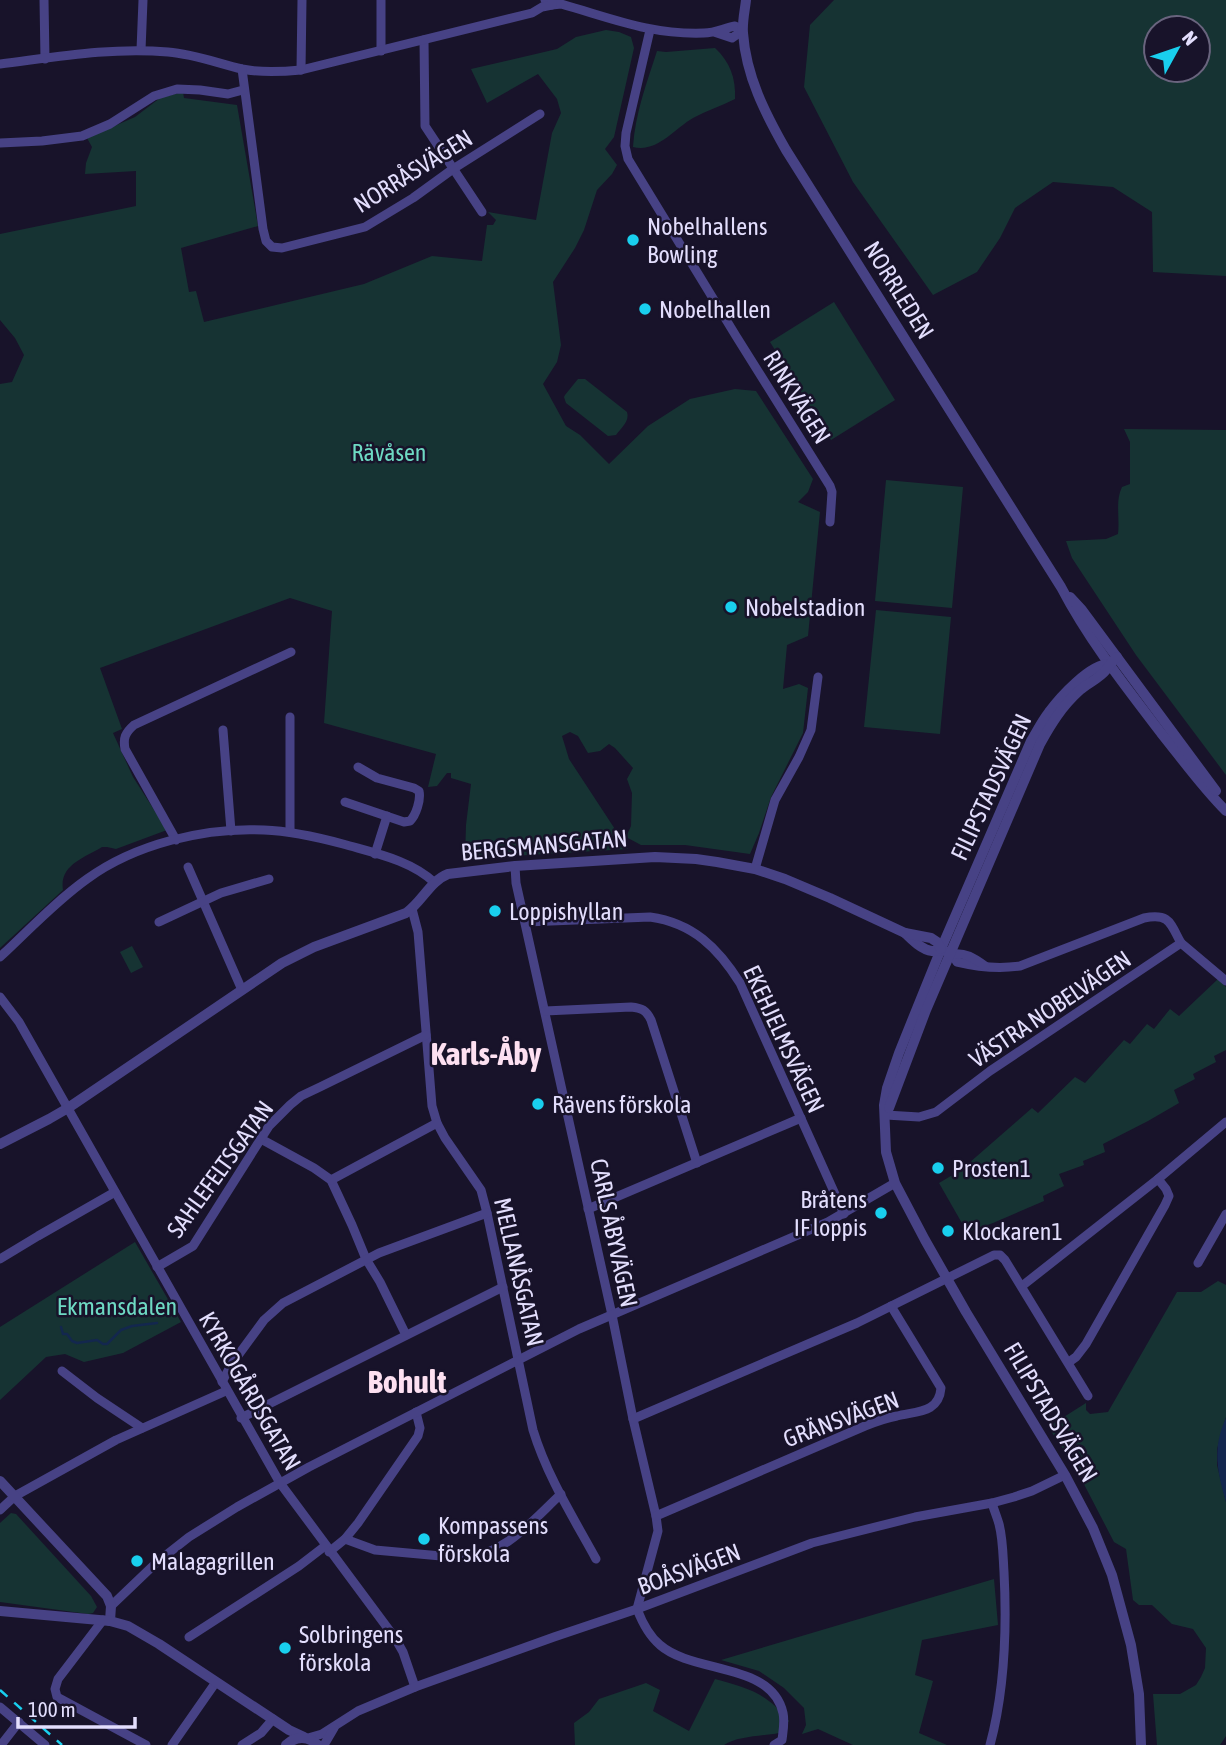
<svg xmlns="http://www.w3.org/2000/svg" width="1226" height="1745" font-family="'Asap Condensed',sans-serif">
  <rect width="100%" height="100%" fill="#18132a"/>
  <!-- green -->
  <g fill="#163333" fill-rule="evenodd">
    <path d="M834 0H1226V276L1153 272 1152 212 1113 187 1053 182 1015 208 1000 238 977 272 933 295 853 182 804 87 810 25ZM1198 28V70H1156V28Z"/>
    <path d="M606 30 619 32 631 37 634 48 614 137 605 149 617 165 612 174 597 190 584 230 575 248 553 282 561 345 557 362 543 384 566 426 580 435 609 464 648 426 690 399 735 389 756 391 813 479 808 492 798 502 820 512 808 636 787 645 783 689 799 684 808 688 803 733 771 797 759 833 750 854 685 845H641L626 837 631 826 632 793 627 779 633 768 615 748 609 744 600 751 588 753 578 736 570 732 562 736 569 759 628 849 465 859 466 825 471 784 451 778V773H447L437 786 428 787 436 754 324 723 332 611 290 598 100 668 122 729 113 733 133 777 167 830 116 849 107 847H102C84 858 59 865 63 890L0 948V384L12 382 24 355 15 338 0 320V234L136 206V171L85 174 86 163 92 147 87 138 135 117 160 98 183 92 184 98 237 105 258 226 181 248 189 292 196 291 204 322 364 284 432 256 482 261 487 225H493L496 220 488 212 536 220 552 133 561 113 557 99 538 74 487 103 471 69 557 49 576 37Z"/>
    <path d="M715 48C730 62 736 78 735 99 721 106 706 111 693 118 674 129 657 153 633 147 635 114 647 82 657 51L666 52Z"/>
    <path d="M834 302 895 400 831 440 770 342Z"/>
    <path d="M578 379H585L627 412C630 421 621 428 616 435L608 436 566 403 564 397 565 395Z"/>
    <path d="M1124 429 1226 430V775L1136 655 1072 558 1066 541 1106 539 1118 534C1120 518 1115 501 1122 487L1130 484V442Z"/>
    <path d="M886 480 963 487 952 608 875 601Z"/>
    <path d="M876 610 951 617 940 734 864 727Z"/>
    <path d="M132 946 143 967 131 973 120 952Z"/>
    <path d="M1218 979 1226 987V1050L1214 1056 1216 1062 1193 1074 1195 1079 1174 1090 1179 1103 1148 1121 1103 1144 1105 1152 1083 1161 1084 1165 1059 1174 1064 1186 1043 1196 1044 1201 993 1223 967 1232 939 1183 961 1170 1032 1108 1038 1113 1075 1077 1085 1083 1124 1040 1130 1044 1147 1024 1154 1029 1170 1009 1179 1016Z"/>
    <path d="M135 1242 181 1322 123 1353 84 1362 65 1354 46 1357 0 1400V1327Z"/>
    <path d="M1218 1281 1226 1285V1417L1217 1449V1465L1226 1502V1736L1220 1745H1157L1153 1694H1180L1196 1685 1201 1677 1205 1668 1206 1648 1193 1629 1172 1624 1152 1605H1139L1133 1600 1126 1549 1114 1542 1073 1463 1048 1427 1086 1403V1410L1090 1414 1108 1412 1177 1292H1201Z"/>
    <path d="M11 1513 16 1514 91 1596 97 1607 93 1613 88 1614 0 1602V1523Z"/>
    <path d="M994 1579 998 1625 922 1640 915 1675 933 1681 919 1733 947 1745H853L818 1729 802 1734 806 1725 804 1708 784 1688 759 1671 721 1660Z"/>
    <path d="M715 1679C748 1688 767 1693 789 1721L779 1733C763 1736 737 1736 724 1745H575L574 1723 589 1712 599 1699 646 1683 660 1690 653 1711 689 1731Z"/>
  </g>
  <!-- water -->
  <path fill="#13274e" d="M1226 1418V1502C1217 1471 1212 1448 1226 1418Z"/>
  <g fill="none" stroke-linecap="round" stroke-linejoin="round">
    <!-- stream -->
    <path stroke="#13274e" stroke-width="2.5" d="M61 1327 63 1334H67L72 1341 77 1343 97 1340 103 1344H107L121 1330 132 1326 157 1323"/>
    <!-- minor -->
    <g stroke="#474285" stroke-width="9">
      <path d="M44 0 45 59"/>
      <path d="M545 0 552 5 561 4C611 18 651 35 704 33 715 33 724 28 735 26L742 31 732 38 714 32"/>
      <path d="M650 30 626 133 625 146 628 159 736 336 830 486 832 492 830 522"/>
      <path d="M424 40 425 126 482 212"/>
      <path d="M141 50 143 0"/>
      <path d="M381 51V0"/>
      <path d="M0 64C56 57 111 47 168 52 194 54 217 63 242 69 261 73 281 72 301 70L532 13 542 7 552 5V0"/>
      <path d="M242 69 263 229 266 241 272 247 282 248 365 227 413 198 453 169 540 114"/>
      <path d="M301 70 302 0"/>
      <path d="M0 143 42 141 82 136 110 124 154 96 177 89 200 90 228 94 243 90"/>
      <path d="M223 730 231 831"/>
      <path d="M345 802 404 822 410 821C416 815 421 800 419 791L414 788 377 778 358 767"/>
      <path d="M290 832V717"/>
      <path d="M176 840 125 749C123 738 125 733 134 725L291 652"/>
      <path d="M375 854 387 816"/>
      <path d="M515 866 516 883 612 1315 633 1419 656 1516 658 1531 637 1609C642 1622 648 1635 660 1645 693 1674 772 1662 783 1713 785 1722 783 1731 782 1740L774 1745"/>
      <path d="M188 867 242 990"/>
      <path d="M755 869 775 800 799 757 811 730 818 677"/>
      <path d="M412 909 418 932 432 1106 437 1123 445 1138 481 1190 487 1213 533 1430C547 1476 573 1517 596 1559"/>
      <path d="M159 922 221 893 269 879"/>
      <path d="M526 922 650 917C693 923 718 948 740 983L844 1214"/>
      <path d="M952 954 957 962C978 967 999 969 1020 966L1144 918C1170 913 1170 923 1181 943"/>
      <path d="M952 954C965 952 974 958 985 966"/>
      <path d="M0 957C28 931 56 901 87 879 135 844 205 827 264 830 291 831 317 837 343 844 374 853 411 860 435 883"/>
      <path d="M0 997 19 1022 280 1483 395 1638 403 1652 415 1687"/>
      <path d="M545 1011 631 1007C642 1008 646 1010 651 1020L697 1163"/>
      <path d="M886 1115 919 1117 936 1112 990 1071 1181 943 1226 981"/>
      <path d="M261 1139 314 1168 331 1180 352 1225 366 1259 380 1282 406 1335"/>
      <path d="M331 1180 437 1123"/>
      <path d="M588 1209 801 1118"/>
      <path d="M0 1259 38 1236 115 1192"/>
      <path d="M1198 1263 1226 1214"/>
      <path d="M157 1267 193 1246 269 1126 290 1105 301 1096 320 1087 426 1035"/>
      <path d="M1022 1286 1158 1179 1226 1122"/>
      <path d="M1069 1362 1076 1357 1086 1344 1165 1205 1169 1196 1166 1189 1158 1179"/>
      <path d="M62 1371 97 1398 142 1428"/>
      <path d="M222 1382 231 1365 264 1320 283 1303 379 1253 487 1213"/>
      <path d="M241 1418 503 1287"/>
      <path d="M633 1419 857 1323 994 1255H1000L1005 1260 1088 1396"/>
      <path d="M0 1510 15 1496 116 1440 226 1391"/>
      <path d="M656 1516 865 1426C875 1422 886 1418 897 1416 917 1411 939 1413 941 1388L891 1306"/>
      <path d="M345 1539 375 1550 463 1558C505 1555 532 1521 561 1494"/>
      <path d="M329 1552 345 1539 358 1523 418 1436 420 1428 416 1412"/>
      <path d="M111 1606 156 1563 189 1537 237 1507 309 1467 579 1329 828 1222 895 1183"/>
      <path d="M103 1620 58 1679 55 1689 57 1697 146 1745"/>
      <path d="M189 1637 299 1566 325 1546"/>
      <path d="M0 1707 45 1745"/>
      <path d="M308 1738 322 1734 358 1711 415 1687 554 1637 637 1609 812 1543 915 1517 992 1503 1014 1497 1032 1491 1065 1475"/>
      <path d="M1 1745 19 1722"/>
      <path d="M172 1745 216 1682"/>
      <path d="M242 1745 261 1733 273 1719"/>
      <path d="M324 1745 334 1728"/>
      <path d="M990 1745C1005 1689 1007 1630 1004 1572 1003 1557 1003 1539 999 1524 997 1517 994 1510 992 1503"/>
    </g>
    <!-- tertiary -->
    <g stroke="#474285" stroke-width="10">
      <path d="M746 0C745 10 742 22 743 33 746 76 765 113 786 150L1061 587C1088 639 1125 686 1161 733 1182 759 1202 787 1226 811"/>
      <path d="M1070 597 1082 610 1216 791"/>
      <path d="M1109 664C1090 664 1060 697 1049 712 1042 721 1037 731 1031 741L941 949 899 1053 887 1088 884 1105 886 1152 895 1183 925 1240 966 1312 1065 1475 1093 1528 1112 1575 1131 1645 1139 1694 1141 1745"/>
      <path d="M905 933C912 940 922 950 932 951 936 951 941 950 945 951"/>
      <path d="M889 1108 926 1010 1040 744C1051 724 1062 706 1080 690 1088 683 1100 678 1106 670 1110 665 1111 662 1117 657"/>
      <path d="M0 1144 49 1119 68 1108 282 963 314 947 406 913C422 902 430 881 448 874L515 866 655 857 696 859 717 862 755 869 785 879 830 898 905 933 931 938 937 942 941 949"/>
      <path d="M0 1481 107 1596 111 1606 110 1621"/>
      <path d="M0 1611 110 1621 128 1626 159 1644 289 1730 304 1737"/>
      <path d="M286 1745C297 1735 308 1736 318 1745"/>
    </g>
    <!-- rail -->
    <path stroke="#19cfee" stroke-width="2.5" stroke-dasharray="10 9" stroke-linecap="butt" d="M0 1690 62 1745"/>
  </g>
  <!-- markers -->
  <g fill="#19cfee" stroke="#18132a" stroke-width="2.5">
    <circle cx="633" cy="240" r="7"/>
    <circle cx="645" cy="309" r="7"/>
    <circle cx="731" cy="607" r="7"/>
    <circle cx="495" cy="911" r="7"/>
    <circle cx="538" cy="1104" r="7"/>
    <circle cx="938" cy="1168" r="7"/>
    <circle cx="881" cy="1213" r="7"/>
    <circle cx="948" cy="1231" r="7"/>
    <circle cx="424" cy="1539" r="7"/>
    <circle cx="137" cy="1561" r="7"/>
    <circle cx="285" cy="1648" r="7"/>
  </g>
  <g text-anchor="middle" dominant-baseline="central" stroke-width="5" stroke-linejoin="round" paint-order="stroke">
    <!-- street labels -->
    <g font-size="24" fill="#e3defd" stroke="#18132a">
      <text transform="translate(413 171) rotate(-32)">NORRÅSVÄGEN</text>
      <text transform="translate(899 290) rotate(58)">NORRLEDEN</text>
      <text transform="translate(797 397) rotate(58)">RINKVÄGEN</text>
      <text transform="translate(991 787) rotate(-65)">FILIPSTADSVÄGEN</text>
      <text transform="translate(544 845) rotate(-5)">BERGSMANSGATAN</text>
      <text transform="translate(1050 1009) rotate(-34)">VÄSTRA NOBELVÄGEN</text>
      <text transform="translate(784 1039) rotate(65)">EKEHJELMSVÄGEN</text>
      <text transform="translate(220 1169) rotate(-54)">SAHLEFELTSGATAN</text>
      <text transform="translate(614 1233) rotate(78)">CARLS ÅBYVÄGEN</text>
      <text transform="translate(519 1272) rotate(77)">MELLANÅSGATAN</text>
      <text transform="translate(250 1391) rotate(60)">KYRKOGÅRDSGATAN</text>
      <text transform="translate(1051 1412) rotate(59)">FILIPSTADSVÄGEN</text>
      <text transform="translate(841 1419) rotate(-20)">GRÄNSVÄGEN</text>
      <text transform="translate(689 1569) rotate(-20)">BOÅSVÄGEN</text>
    </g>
    <!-- poi labels -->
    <g font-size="24" fill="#e3defd" stroke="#18132a" text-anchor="start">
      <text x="647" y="226">Nobelhallens<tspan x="647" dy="28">Bowling</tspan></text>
      <text x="659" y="309">Nobelhallen</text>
      <text x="745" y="607">Nobelstadion</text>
      <text x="509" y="911">Loppishyllan</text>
      <text x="552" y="1104">Rävens förskola</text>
      <text x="952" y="1168">Prosten1</text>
      <text x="867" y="1199" text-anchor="end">Bråtens<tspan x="867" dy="28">IF loppis</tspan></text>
      <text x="962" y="1231">Klockaren1</text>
      <text x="438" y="1525">Kompassens<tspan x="438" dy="28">förskola</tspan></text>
      <text x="151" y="1561">Malagagrillen</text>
      <text x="299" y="1634">Solbringens<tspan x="299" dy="28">förskola</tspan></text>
    </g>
    <!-- park labels -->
    <g font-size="24" fill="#6ed9c3" stroke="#18132a">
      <text x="389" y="452">Rävåsen</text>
      <text x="117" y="1306">Ekmansdalen</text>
    </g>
    <!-- district labels -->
    <g font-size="32" font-weight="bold" fill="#fde0f1" stroke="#18132a">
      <text x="486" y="1053">Karls-Åby</text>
      <text x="407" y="1381">Bohult</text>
    </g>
  </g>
  <!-- north arrow -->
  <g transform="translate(1177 49) rotate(50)"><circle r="33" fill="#18132a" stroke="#69647e" stroke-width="2"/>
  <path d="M0-5L12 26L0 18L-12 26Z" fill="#19cfee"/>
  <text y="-10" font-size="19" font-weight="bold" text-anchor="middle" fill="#e3defd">N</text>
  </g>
  <!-- scale -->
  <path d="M18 1717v10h117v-10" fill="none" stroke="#e3defd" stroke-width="3.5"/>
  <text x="28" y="1717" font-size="21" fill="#e3defd" stroke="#18132a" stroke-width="5" paint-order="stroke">100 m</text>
</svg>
